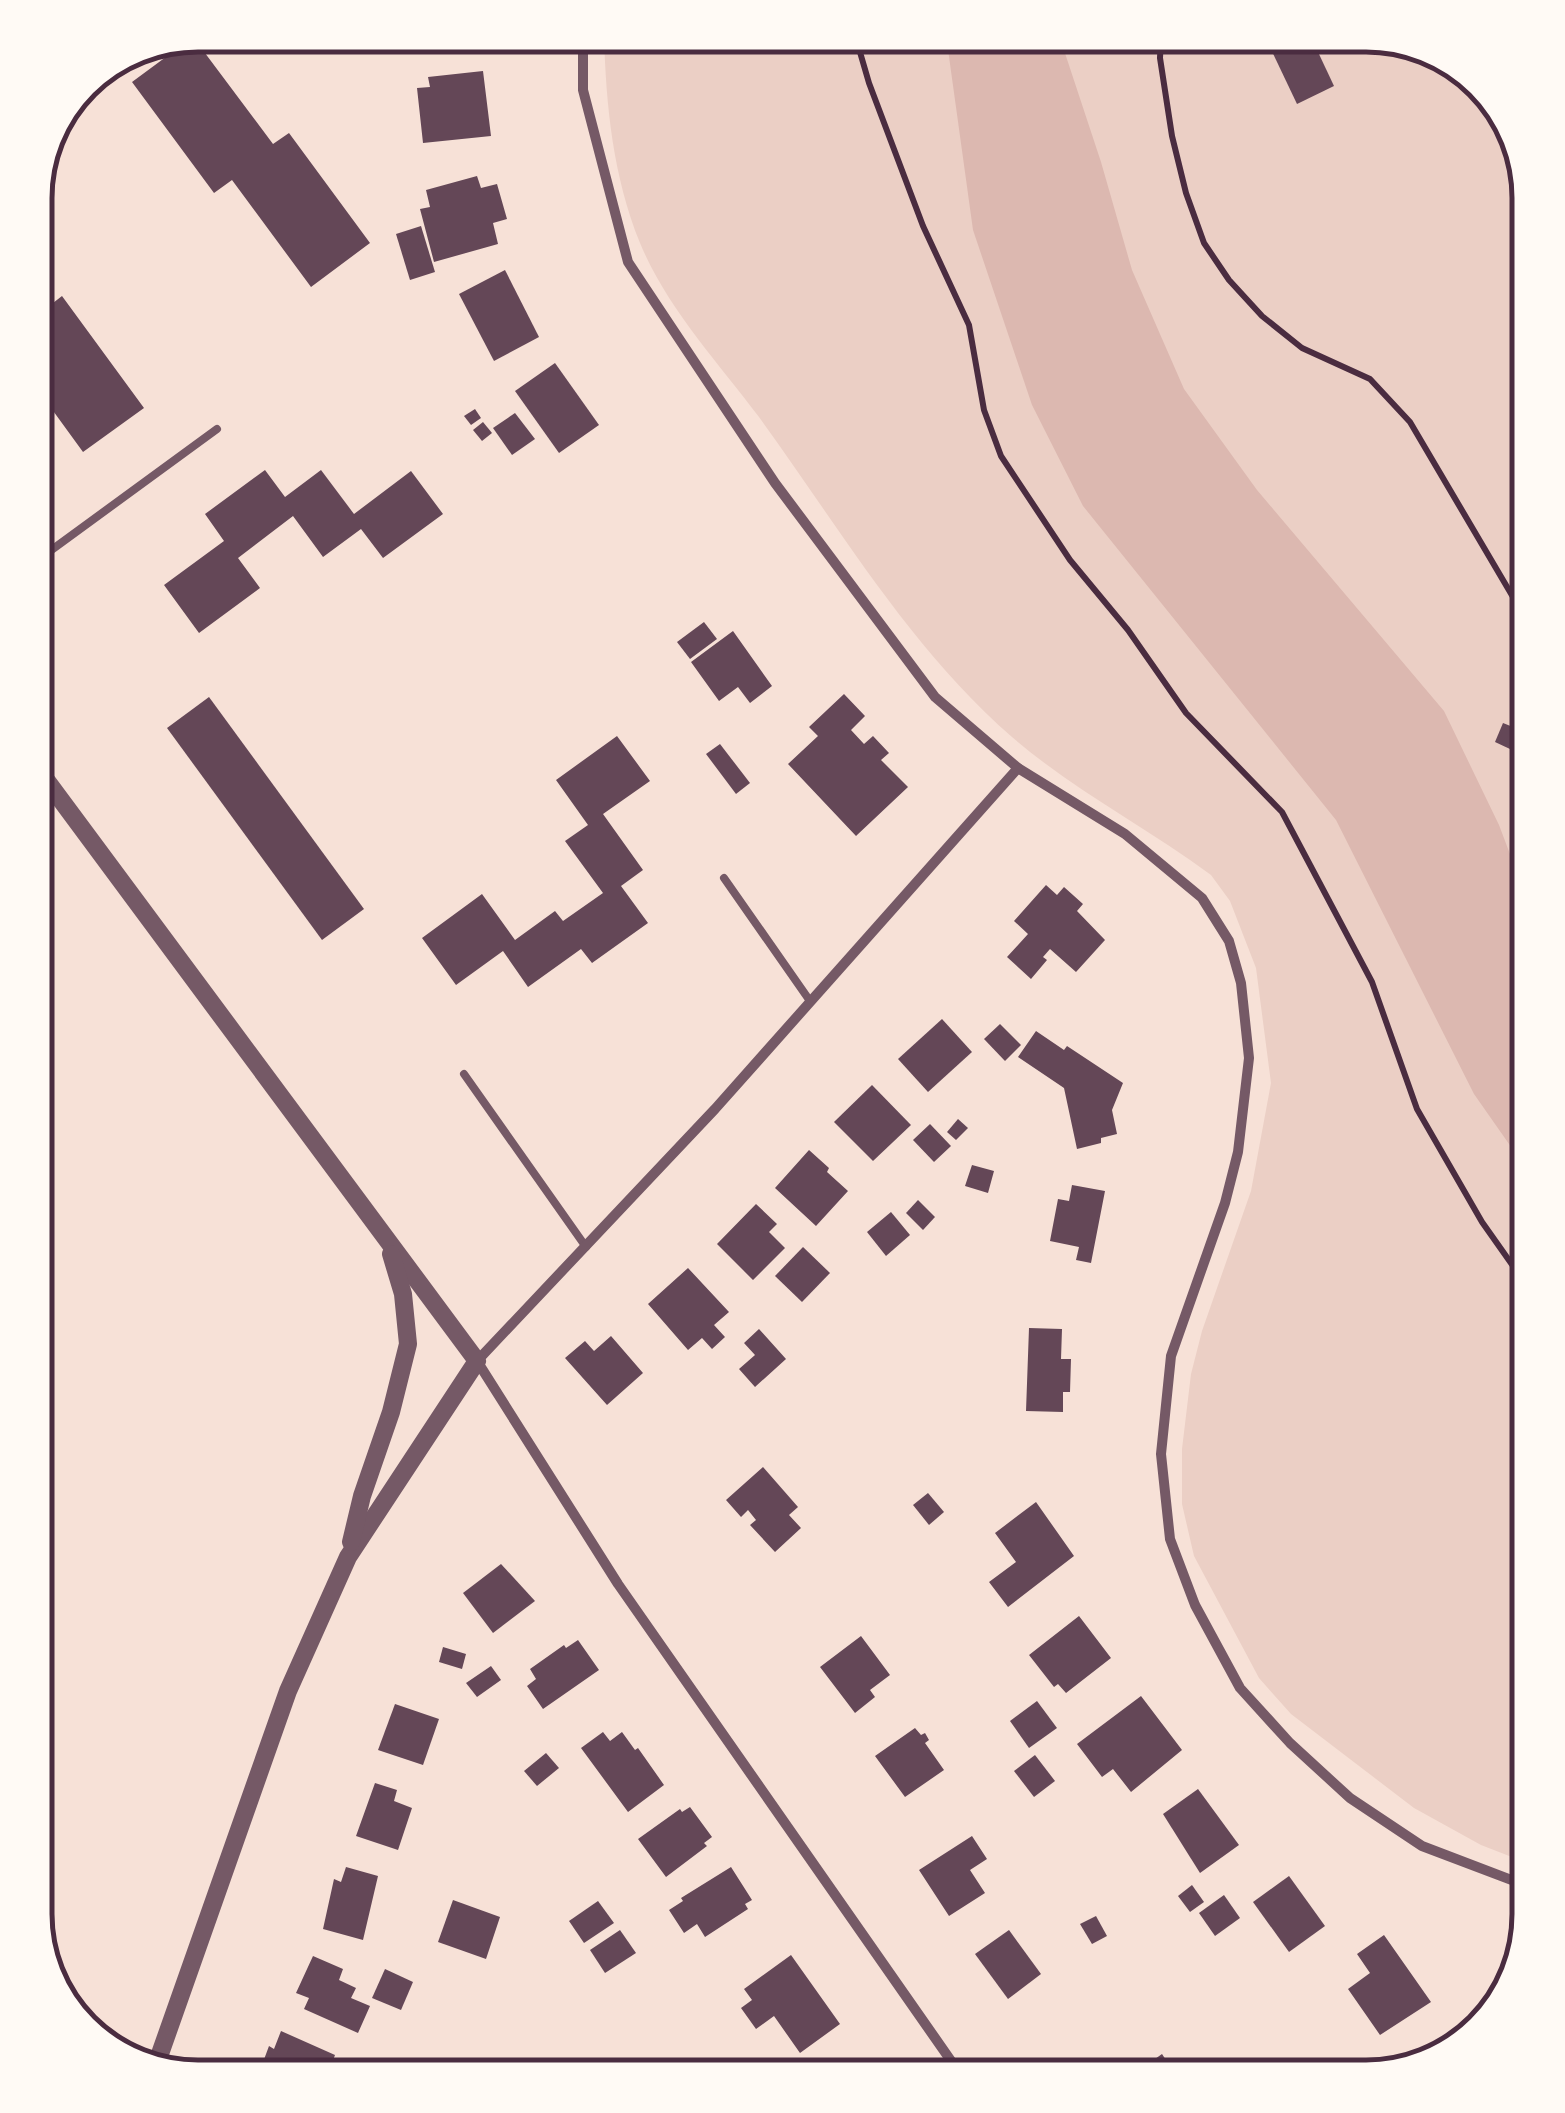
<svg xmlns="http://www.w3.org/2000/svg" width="1565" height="2113" font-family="'Work Sans',sans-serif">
  <rect width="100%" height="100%" fill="#f7e1d7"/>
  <!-- green -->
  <path fill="#ebcfc5" d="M604 35H1377L1449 57 1508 116 1530 199V1864L1481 1845 1414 1808 1291 1714 1259 1678 1194 1556 1182 1504V1449L1191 1374 1202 1331 1251 1191 1271 1083 1256 968 1230 901 1211 875C1146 827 1072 789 1012 737 908 646 839 527 759 417 717 361 667 308 640 243 613 176 606 106 604 35Z"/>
  <!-- water -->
  <path fill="#dcb8b0" d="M946 35H1059L1101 162 1132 270 1184 389 1257 490 1444 711 1499 825 1530 907V1174L1474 1094 1336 820 1083 506 1032 405 973 230Z"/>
  <!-- building -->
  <g fill="#644757">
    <path d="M428 35H481V42L429 47Z"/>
    <path d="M1283 35H1310L1334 86 1297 104 1268 43Z"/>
    <path d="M193 37 273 144 289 133 370 243 311 287 232 180 214 193 132 82Z"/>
    <path d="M483 71 491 136 423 143 417 88 430 87 428 77Z"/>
    <path d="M477 176 481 188 497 184 507 219 493 223 498 244 434 262 420 209 430 207 426 190Z"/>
    <path d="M421 226 435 272 410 280 396 234Z"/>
    <path d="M505 270 539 337 494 361 459 294Z"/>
    <path d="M62 296 144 408 83 452 35 386V298L44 310Z"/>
    <path d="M555 363 599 425 559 453 515 391Z"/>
    <path d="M475 409 481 418 471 425 464 416Z"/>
    <path d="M515 413 535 439 512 455 493 428Z"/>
    <path d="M483 422 492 433 482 441 473 430Z"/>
    <path d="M265 470 285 497 321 470 354 514 411 471 443 514 383 558 361 529 323 557 293 516 238 558 260 588 199 633 164 585 224 541 205 514Z"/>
    <path d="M704 622 717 639 690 659 677 642Z"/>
    <path d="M733 631 772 686 750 703 738 687 719 701 691 662Z"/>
    <path d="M844 694 865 716 851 730 864 744 873 736 889 753 881 760 908 787 856 836 788 764 818 736 809 727Z"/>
    <path d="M209 697 364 909 322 940 167 728Z"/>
    <path d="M1503 723 1518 729 1510 749 1495 742Z"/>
    <path d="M617 736 650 781 603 814 643 870 621 886 648 923 592 963 581 949 528 987 503 951 456 985 422 938 482 894 515 940 555 911 563 921 603 893 565 841 588 825 556 780Z"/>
    <path d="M720 744 750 783 736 794 706 754Z"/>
    <path d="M1046 885 1057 895 1064 887 1083 904 1077 911 1105 940 1076 972 1050 949 1043 957 1047 960 1031 979 1007 957 1028 934 1014 921Z"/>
    <path d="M942 1019 972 1052 928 1092 898 1059Z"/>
    <path d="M1000 1024 1021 1045 1005 1061 984 1039Z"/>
    <path d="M1036 1031 1064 1050 1067 1046 1123 1083 1112 1110 1117 1134 1101 1138V1143L1077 1149 1064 1088 1018 1057Z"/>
    <path d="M872 1085 911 1125 873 1161 834 1122Z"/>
    <path d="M958 1119 968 1128 956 1140 947 1132Z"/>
    <path d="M930 1124 951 1146 934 1162 913 1140Z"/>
    <path d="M809 1150 829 1168 827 1172 848 1191 816 1226 775 1188Z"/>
    <path d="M972 1165 994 1171 988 1193 965 1186Z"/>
    <path d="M1072 1185 1105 1191 1091 1263 1076 1260 1079 1247 1050 1241 1058 1199 1069 1201Z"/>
    <path d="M918 1200 935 1217 923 1230 906 1213Z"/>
    <path d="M756 1204 777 1224 769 1232 785 1248 753 1280 717 1244Z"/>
    <path d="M891 1212 910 1235 886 1256 867 1232Z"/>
    <path d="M803 1247 830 1273 802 1302 775 1276Z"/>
    <path d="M688 1268 729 1312 714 1325 725 1337 712 1349 702 1338 688 1350 648 1304Z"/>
    <path d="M1029 1328 1062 1329 1061 1359H1071L1070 1392H1063V1412L1026 1411Z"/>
    <path d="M759 1329 786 1359 755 1387 739 1369 755 1355 744 1343Z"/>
    <path d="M611 1336 643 1373 607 1405 565 1358 585 1341 594 1351Z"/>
    <path d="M763 1467 798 1507 789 1515 801 1528 775 1552 750 1525 756 1520 748 1510 741 1517 726 1500Z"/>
    <path d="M928 1493 944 1512 929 1525 913 1505Z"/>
    <path d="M1036 1502 1074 1556 1008 1607 989 1582 1016 1562 995 1533Z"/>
    <path d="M501 1564 535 1601 493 1633 463 1593Z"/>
    <path d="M1079 1616 1111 1658 1066 1693 1058 1684 1054 1687 1029 1655Z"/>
    <path d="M861 1636 890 1675 870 1690 875 1697 855 1713 820 1667Z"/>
    <path d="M578 1640 599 1670 543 1709 527 1686 536 1679 530 1669 564 1645 566 1648Z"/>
    <path d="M443 1647 466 1654 462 1669 439 1662Z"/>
    <path d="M491 1666 501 1680 477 1697 466 1683Z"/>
    <path d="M1141 1696 1182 1750 1131 1792 1113 1769 1102 1777 1077 1744Z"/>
    <path d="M1037 1701 1057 1728 1029 1748 1010 1721Z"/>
    <path d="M395 1704 439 1719 423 1765 378 1750Z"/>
    <path d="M915 1728 921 1735 925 1733 929 1740 925 1743 944 1770 905 1797 875 1756Z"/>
    <path d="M603 1732 610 1741 622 1732 635 1750 638 1748 664 1785 628 1812 581 1748Z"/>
    <path d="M546 1753 559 1768 537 1786 524 1771Z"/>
    <path d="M1035 1755 1055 1781 1034 1797 1014 1771Z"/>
    <path d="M375 1783 397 1790 394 1801 412 1808 398 1850 356 1836Z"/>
    <path d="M1198 1789 1239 1845 1200 1873 1163 1814Z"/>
    <path d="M690 1807 712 1837 704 1843 707 1846 666 1877 638 1839 680 1809 682 1812Z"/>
    <path d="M972 1836 987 1859 970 1870 985 1893 949 1916 919 1870Z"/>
    <path d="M346 1867 378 1876 363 1940 323 1929 334 1879 341 1882Z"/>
    <path d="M731 1867 752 1900 745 1904 748 1909 705 1937 697 1924 684 1933 669 1910 683 1901 681 1898Z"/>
    <path d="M1289 1876 1325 1926 1289 1952 1253 1902Z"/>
    <path d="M1192 1885 1204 1902 1190 1912 1178 1896Z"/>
    <path d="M1224 1895 1240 1918 1215 1936 1199 1913Z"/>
    <path d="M453 1900 500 1917 486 1959 438 1942Z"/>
    <path d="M598 1901 614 1923 584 1943 569 1921Z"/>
    <path d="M1096 1916 1107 1936 1092 1944 1080 1924Z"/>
    <path d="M620 1930 636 1953 605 1973 590 1950Z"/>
    <path d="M1009 1930 1041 1974 1008 1999 975 1954Z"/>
    <path d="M1384 1935 1431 2002 1380 2035 1348 1989 1370 1973 1357 1954Z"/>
    <path d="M791 1955 840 2024 800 2053 774 2016 756 2029 741 2008 752 2000 744 1989Z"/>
    <path d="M313 1956 343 1969 339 1980 356 1988 351 1998 370 2006 358 2033 304 2009 309 1998 296 1993Z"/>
    <path d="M385 1969 413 1982 401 2010 372 1998Z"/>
    <path d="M281 2031 335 2055 328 2074 307 2066 303 2078H264L265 2075 259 2073 269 2046 274 2049Z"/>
    <path d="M1162 2054 1178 2078H1128Z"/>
  </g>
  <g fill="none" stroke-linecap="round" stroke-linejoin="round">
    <!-- path -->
    <g stroke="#4a2c40" stroke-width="6">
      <path d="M855 35 869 83 923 226 969 325 984 410 1001 456 1070 560 1128 630 1186 713 1282 812 1372 982 1417 1109 1482 1222 1530 1290"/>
      <path d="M1161 35 1160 58 1172 136 1186 193 1204 243 1229 280 1262 316 1302 348 1370 379 1410 422 1530 626"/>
    </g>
    <!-- service -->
    <g stroke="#755966" stroke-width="8">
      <path d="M35 562 217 429"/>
      <path d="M724 878 810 1001"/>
      <path d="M464 1074 586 1247"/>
    </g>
    <!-- minor -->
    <g stroke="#755966" stroke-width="10">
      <path d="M583 35V90L628 262 775 483 935 697 1018 768 1125 834 1202 898 1229 941 1241 983 1249 1058 1238 1152 1225 1203 1171 1356 1161 1454 1170 1539 1195 1605 1240 1688 1290 1743 1350 1798 1422 1846 1530 1887"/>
      <path d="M963 2078 618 1584 477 1361 715 1109 1018 768"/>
    </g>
    <!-- tertiary -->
    <g stroke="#755966" stroke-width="18">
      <path d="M35 765 477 1361 348 1557 288 1691 155 2068"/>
      <path d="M351 1542 362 1496 391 1412 408 1344 403 1294 391 1254"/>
    </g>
  </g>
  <!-- crop -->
  <path d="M0 0H1565V2113H0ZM198 52H1366A146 146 0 0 1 1512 198V1914A146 146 0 0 1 1366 2060H198A146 146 0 0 1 52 1914V198A146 146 0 0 1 198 52Z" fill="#fffaf5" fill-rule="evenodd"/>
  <path fill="none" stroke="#4a2c40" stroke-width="5" d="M198 52H1366A146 146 0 0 1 1512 198V1914A146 146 0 0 1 1366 2060H198A146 146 0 0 1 52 1914V198A146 146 0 0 1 198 52Z"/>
</svg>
